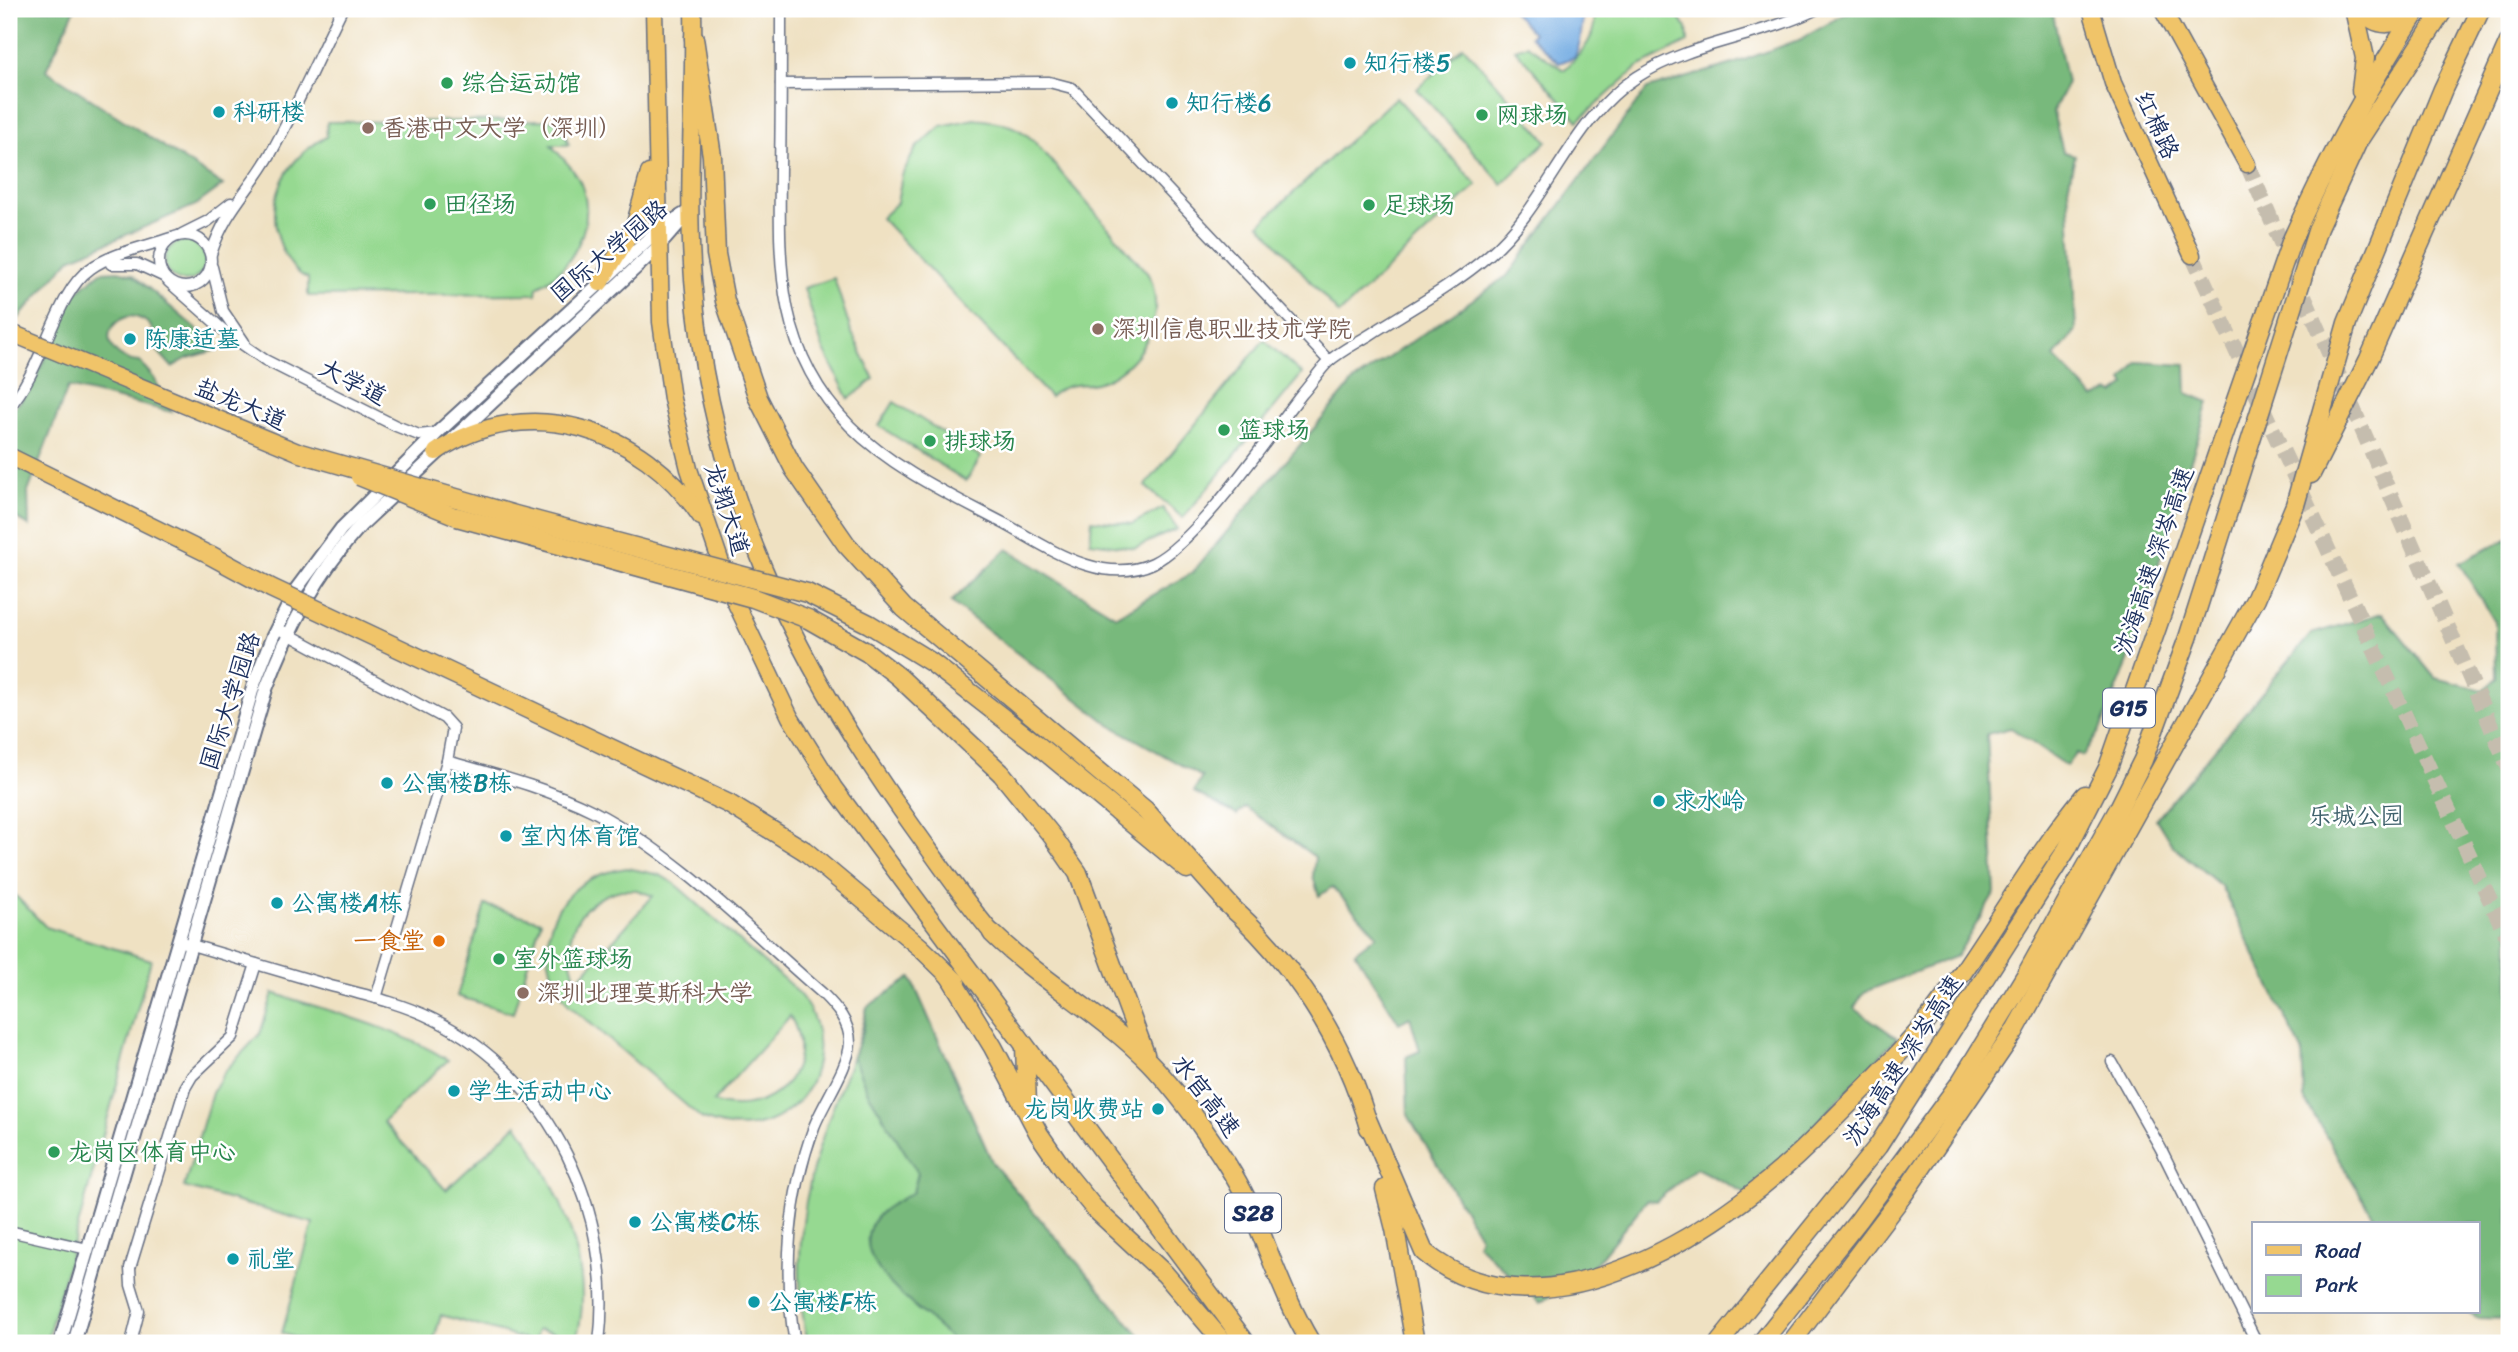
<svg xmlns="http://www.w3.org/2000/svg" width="2518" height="1352" font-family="Sriracha,'LXGW WenKai TC',sans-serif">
  <rect width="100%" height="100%" fill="#fff"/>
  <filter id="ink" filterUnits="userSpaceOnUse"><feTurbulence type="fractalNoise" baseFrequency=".0143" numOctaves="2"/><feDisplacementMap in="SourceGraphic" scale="14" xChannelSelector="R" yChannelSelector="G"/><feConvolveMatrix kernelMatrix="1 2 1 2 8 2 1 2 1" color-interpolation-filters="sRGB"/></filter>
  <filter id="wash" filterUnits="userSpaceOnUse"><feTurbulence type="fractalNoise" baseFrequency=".00686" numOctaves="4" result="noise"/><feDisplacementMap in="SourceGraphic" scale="28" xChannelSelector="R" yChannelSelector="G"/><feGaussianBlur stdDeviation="1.57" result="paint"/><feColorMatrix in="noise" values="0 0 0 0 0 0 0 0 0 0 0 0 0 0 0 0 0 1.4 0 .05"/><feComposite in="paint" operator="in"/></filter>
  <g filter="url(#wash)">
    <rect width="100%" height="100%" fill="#efe1c2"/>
    <!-- green -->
    <g fill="#96d991" stroke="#588478" stroke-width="2" fill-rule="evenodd">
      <path d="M1593 9H1670L1687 28 1688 42 1638 67 1578 121 1515 49 1527 45 1564 70C1582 52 1600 35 1593 9Z"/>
      <path d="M1463 46 1547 141 1502 184 1417 89Z"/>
      <path d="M1396 97 1477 185 1339 314 1260 224Z"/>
      <path d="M974 119C998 121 1015 124 1033 140L1148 274C1168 314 1144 362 1105 380 1082 390 1072 377 1050 397L881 218 897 203 902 175 916 148 941 126Z"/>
      <path d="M560 120 569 145H551C562 158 574 168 581 184 597 224 573 269 537 287L536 294 308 296V278C297 275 288 261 283 251 263 204 282 161 326 137L327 122Z"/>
      <circle cx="185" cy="261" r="20"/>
      <path d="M834 278 851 331 874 379 849 399 822 346 804 288Z"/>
      <path d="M1264 340 1302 374 1183 518 1145 486Z"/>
      <path d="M894 402 981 457 966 481 879 426Z"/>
      <path d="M1163 508 1177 529 1135 548 1090 542 1092 520 1132 524Z"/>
      <path d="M627 868 660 875 675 884C704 910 734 936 763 962 777 974 795 986 805 1002 828 1037 821 1087 786 1112 760 1131 730 1130 701 1118L569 1005C524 946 554 877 627 868ZM621 890H637L653 896 577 981C559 939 576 901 621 890ZM790 1016C821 1069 769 1121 713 1102Z"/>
      <path d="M9 889 46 927 151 960 46 1343H9Z"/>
      <path d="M485 905 541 921 513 1013 457 996Z"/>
      <path d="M911 978 993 1164 1140 1336 1141 1343H808C790 1269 803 1188 829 1118 842 1081 860 1046 867 1007Z"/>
      <path d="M273 993C332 1012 395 1027 448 1060L383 1122 446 1190 517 1124C556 1182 598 1268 576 1339L538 1329 534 1342 441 1315 433 1343H309L282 1333 313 1223 184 1187 212 1093 225 1071 260 1034Z"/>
    </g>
    <!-- forest -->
    <g fill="#78b97b" stroke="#4a746c" stroke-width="2">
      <path d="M9 9H75L46 70 223 185 196 205 70 259 9 329Z"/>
      <path d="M1854 9H2052L2067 83 2053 112 2063 152 2075 155 2068 188 2076 331 2054 357 2094 398 2109 392 2114 394 2126 385 2123 381 2138 362 2186 365 2187 393 2209 402 2128 662 2100 730 2083 756 2076 753 2066 766 2011 728 1987 734 1995 893 1957 956 1864 992 1854 1008 1897 1038 1749 1195 1696 1168 1656 1201 1647 1200 1592 1268 1540 1303 1477 1244 1480 1237 1408 1115 1406 1057 1420 1051 1410 1017 1399 1023 1355 952 1377 935 1332 887 1319 896 1313 876 1315 857 1245 807 1237 815 1194 792 1202 777 1110 725 951 602 1007 549 1116 616 1192 573 1353 382 1507 276 1647 89 1733 64 1801 39Z"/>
      <path d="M118 271 133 275 220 349 188 358 172 367 155 348C156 330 150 319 131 316 97 323 105 360 140 362L154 378 172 412 68 387 28 492 29 526 9 513V414L31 389 74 294 101 272Z"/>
      <path d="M2509 538V1319L2479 1318 2469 1312H2478V1224H2378L2304 1099 2302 1051 2221 886 2172 845 2156 819 2311 634 2382 613 2435 678 2483 690 2496 679 2495 622 2459 563Z"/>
      <path d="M911 978 993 1164 1140 1336 1141 1343H954C932 1314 832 1259 881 1212 889 1204 903 1199 913 1192L918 1173 867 1091 853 1057 863 1032 867 1007Z"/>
    </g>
    <!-- water -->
    <path fill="#72abe2" stroke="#466da0" stroke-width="2" d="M1511 9H1584L1580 42 1575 57 1559 63 1530 36 1533 33Z"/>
  </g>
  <g filter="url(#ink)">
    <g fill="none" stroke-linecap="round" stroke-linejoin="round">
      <!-- primary-tunnel -->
      <g stroke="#c5bdae" stroke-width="16" stroke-dasharray="16 8" stroke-linecap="butt">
        <path d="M2247 164 2509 768"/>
        <path d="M2192 255 2509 941"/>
      </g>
      <defs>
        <g id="minor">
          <path d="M781 9C781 62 781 115 780 168 779 265 776 351 850 426 893 469 952 496 1005 524 1047 547 1102 587 1153 563 1198 541 1268 437 1302 394 1311 384 1319 371 1328 362 1340 351 1357 343 1371 334 1410 309 1453 286 1489 255 1549 204 1570 120 1637 77 1693 41 1759 38 1817 9"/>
          <path d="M781 84 1049 82 1072 88 1329 361"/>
          <path d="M182 234 208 221 231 203"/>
          <circle cx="185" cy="261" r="26"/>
          <path d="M211 254C226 208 249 192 271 153 297 107 318 57 342 9"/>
          <path d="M111 264H137L163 276"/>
          <path d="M212 267 223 311 244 342"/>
          <path d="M169 282 229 335 265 360 396 426 419 435 437 433"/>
          <path d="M9 407C43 370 56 292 90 269 112 253 145 247 171 238"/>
          <path d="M277 628 444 718 453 728 447 761 376 998"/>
          <path d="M447 761C496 775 547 788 593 811 679 856 749 930 822 993 836 1007 850 1022 850 1043 849 1067 823 1103 814 1127 789 1195 782 1271 795 1343"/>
          <path d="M178 941C229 956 280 971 331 986 365 995 401 1003 433 1019 552 1077 615 1214 599 1343"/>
          <path d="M2112 1062 2161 1149 2257 1343"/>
          <path d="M9 1231 88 1249"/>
          <path d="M131 1343 139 1311 131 1285 130 1268 185 1088 192 1076 233 1037 256 964"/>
        </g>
        <g id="tertiary">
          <path d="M60 1343 254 684 272 638 297 588 341 529 437 433 658 230 691 210"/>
          <path d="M74 1343 266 689C290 626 316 575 361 525L658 247 681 221"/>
        </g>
        <g id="primary">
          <path d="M654 9 661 322 672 399 689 469 732 595 790 717 834 788 960 958"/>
          <path d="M693 9C695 99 686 189 693 279 709 488 793 660 913 827 939 863 964 900 992 933"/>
          <path d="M2091 9 2113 83 2192 255"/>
          <path d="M2162 9 2247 164"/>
          <path d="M600 283 634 227 649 173"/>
          <path d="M436 452C529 391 641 428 701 517"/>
        </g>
        <path id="trunk" d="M9 456 210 555"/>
        <g id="motorway">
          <path d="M2354 9 2365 58 2361 91"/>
          <path d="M2362 9C2376 29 2398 26 2414 11"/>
          <path d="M694 38 712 156 716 254 725 301 758 398 794 469 846 544 904 608 1145 810 1233 909"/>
          <path d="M2311 474 2369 359 2509 42"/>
          <path d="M1035 743 1187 869"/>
          <path d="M1001 773 1053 837 1078 873 1145 1054"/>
          <path d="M805 851 920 947 956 982"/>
          <path d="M1224 901C1291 958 1346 1043 1369 1128"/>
          <path d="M992 933C1041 981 1102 1014 1149 1062 1181 1095 1232 1165 1250 1207 1270 1253 1285 1300 1311 1343"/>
          <path d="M960 958 1246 1343"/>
          <path d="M949 975 993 1047 1039 1134 1068 1176 1094 1208 1165 1274 1224 1343"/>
          <path d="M1025 1046 1027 1105"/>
          <path d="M1366 1117 1424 1252C1544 1352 1733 1225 1825 1128 1858 1094 1894 1061 1924 1025 1982 952 2026 867 2085 795"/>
          <path d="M1385 1189 1395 1229 1415 1343"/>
          <path d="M1719 1343 1878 1146 2067 849 2108 768 2291 242C2327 161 2370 83 2418 9"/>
          <path d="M1761 1343 1859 1220 1960 1083 2026 975 2118 810 2143 760 2188 638 2318 228 2358 141 2444 9"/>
          <path d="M1791 1343 1903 1195 2014 1032 2256 598 2295 505 2347 323 2443 89 2481 9"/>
        </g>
      </defs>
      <!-- minor casing -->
      <use href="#minor" stroke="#656d81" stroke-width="13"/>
      <!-- tertiary casing -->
      <use href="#tertiary" stroke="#656d81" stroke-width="16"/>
      <!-- primary casing -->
      <use href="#primary" stroke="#656d81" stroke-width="19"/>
      <!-- trunk casing -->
      <use href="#trunk" stroke="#656d81" stroke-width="19"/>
      <!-- motorway casing -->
      <use href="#motorway" stroke="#656d81" stroke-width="21"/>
      <!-- minor -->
      <use href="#minor" stroke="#fff" stroke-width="10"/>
      <!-- tertiary -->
      <use href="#tertiary" stroke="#fff" stroke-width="12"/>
      <!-- primary -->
      <use href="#primary" stroke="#f0c469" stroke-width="16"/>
      <!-- trunk -->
      <use href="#trunk" stroke="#f0c469" stroke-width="16"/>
      <!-- motorway -->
      <use href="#motorway" stroke="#f0c469" stroke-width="18"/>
      <defs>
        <g id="trunk-bridge">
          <path d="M9 332 312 458"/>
          <path d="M359 477 457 517"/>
        </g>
        <g id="motorway-bridge">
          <path d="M300 453 515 515 807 593 869 624 931 662 1035 743"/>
          <path d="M457 517 753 598 808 619 868 653 899 677 1001 773"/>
          <path d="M210 555 271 588 729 804 805 851"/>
        </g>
      </defs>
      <!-- trunk-bridge casing -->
      <use href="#trunk-bridge" stroke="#656d81" stroke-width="19" stroke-linecap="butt"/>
      <!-- motorway-bridge casing -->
      <use href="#motorway-bridge" stroke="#656d81" stroke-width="21" stroke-linecap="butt"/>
      <!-- trunk-bridge -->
      <use href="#trunk-bridge" stroke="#f0c469" stroke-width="16"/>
      <!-- motorway-bridge -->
      <use href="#motorway-bridge" stroke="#f0c469" stroke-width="18"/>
    </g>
  </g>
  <!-- markers -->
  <g fill="#0f9aa8" stroke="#fff" stroke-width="2.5">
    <circle cx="1350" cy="63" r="7"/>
    <circle cx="1172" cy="103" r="7"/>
    <circle cx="219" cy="112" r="7"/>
    <circle cx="130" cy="339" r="7"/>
    <circle cx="387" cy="783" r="7"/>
    <circle cx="1659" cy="801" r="7"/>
    <circle cx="506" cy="836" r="7"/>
    <circle cx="277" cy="903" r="7"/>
    <circle cx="454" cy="1091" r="7"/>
    <circle cx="1158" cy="1109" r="7"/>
    <circle cx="635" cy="1222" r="7"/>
    <circle cx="233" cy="1259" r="7"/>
    <circle cx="754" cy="1302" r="7"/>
  </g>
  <g fill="#2e9e5b" stroke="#fff" stroke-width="2.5">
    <circle cx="447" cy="83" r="7"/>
    <circle cx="1482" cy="115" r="7"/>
    <circle cx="430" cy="204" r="7"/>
    <circle cx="1369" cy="205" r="7"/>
    <circle cx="1224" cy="430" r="7"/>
    <circle cx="930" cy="441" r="7"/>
    <circle cx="499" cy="959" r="7"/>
    <circle cx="54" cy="1152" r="7"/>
  </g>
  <g fill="#8d6e63" stroke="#fff" stroke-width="2.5">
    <circle cx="368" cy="128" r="7"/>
    <circle cx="1098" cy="329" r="7"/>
    <circle cx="523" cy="993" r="7"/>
  </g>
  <circle fill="#e8710a" stroke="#fff" stroke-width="2.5" cx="439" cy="941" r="7"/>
  <g text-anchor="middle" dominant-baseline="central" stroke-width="5" stroke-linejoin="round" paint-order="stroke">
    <!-- shield labels -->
    <g fill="#fff" stroke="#5f6d8e" stroke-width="2">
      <rect x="2103" y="688.5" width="52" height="39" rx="5"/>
      <rect x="1225" y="1193.5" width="56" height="39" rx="5"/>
    </g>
    <g font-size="23" font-weight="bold" fill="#1b2f5e">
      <text x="2129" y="708">G15</text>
      <text x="1253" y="1213">S28</text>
    </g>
    <!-- culture labels -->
    <g font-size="24" fill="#0d838f" stroke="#fff" text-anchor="start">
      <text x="1364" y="63">知行楼5</text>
      <text x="1186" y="103">知行楼6</text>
      <text x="233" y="112">科研楼</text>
      <text x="144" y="339">陈康适墓</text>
      <text x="401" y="783">公寓楼B栋</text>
      <text x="1673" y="801">求水岭</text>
      <text x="520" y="836">室内体育馆</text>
      <text x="291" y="903">公寓楼A栋</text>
      <text x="468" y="1091">学生活动中心</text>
      <text x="1144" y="1109" text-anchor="end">龙岗收费站</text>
      <text x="649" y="1222">公寓楼C栋</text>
      <text x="247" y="1259">礼堂</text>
      <text x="768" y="1302">公寓楼F栋</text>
    </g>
    <!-- leisure labels -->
    <g font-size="24" fill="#27864d" stroke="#fff" text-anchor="start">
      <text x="461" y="83">综合运动馆</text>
      <text x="1496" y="115">网球场</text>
      <text x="444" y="204">田径场</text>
      <text x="1383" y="205">足球场</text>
      <text x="1238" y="430">篮球场</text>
      <text x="944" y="441">排球场</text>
      <text x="513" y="959">室外篮球场</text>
      <text x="68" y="1152">龙岗区体育中心</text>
    </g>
    <!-- street labels -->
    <g font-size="24" fill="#1b2f5e" stroke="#fff">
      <text transform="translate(2157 125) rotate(65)">红棉路</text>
      <text transform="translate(609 251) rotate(-40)">国际大学园路</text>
      <text transform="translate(353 382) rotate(27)">大学道</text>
      <text transform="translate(241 404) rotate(23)">盐龙大道</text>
      <text transform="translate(727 509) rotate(72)">龙翔大道</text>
      <text transform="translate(2154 561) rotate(-71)">沈海高速 深岑高速</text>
      <text transform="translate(230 701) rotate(-72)">国际大学园路</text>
      <text transform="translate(1903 1060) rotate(-57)">沈海高速 深岑高速</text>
      <text transform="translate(1206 1096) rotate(53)">水官高速</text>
    </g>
    <!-- education labels -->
    <g font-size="24" fill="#785e54" stroke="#fff" text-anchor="start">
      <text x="382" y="128">香港中文大学（深圳）</text>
      <text x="1112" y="329">深圳信息职业技术学院</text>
      <text x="537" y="993">深圳北理莫斯科大学</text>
    </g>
    <!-- park labels -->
    <g font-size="24" fill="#40626d" stroke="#fff">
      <text x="2356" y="816">乐城公园</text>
    </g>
    <!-- food labels -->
    <g font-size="24" fill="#c56008" stroke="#fff" text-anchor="end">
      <text x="425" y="941">一食堂</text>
    </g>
  </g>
  <!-- margin -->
  <rect width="2518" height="1352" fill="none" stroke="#fff" stroke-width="35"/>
  <!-- legend -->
  <rect x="2252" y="1222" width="228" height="91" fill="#ffffff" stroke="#a4acbf" stroke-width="2"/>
  <rect x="2266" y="1245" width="35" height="10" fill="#f0c469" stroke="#a4acbf" stroke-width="2"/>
  <text x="2315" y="1258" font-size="21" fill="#1b2f5e">Road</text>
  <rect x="2266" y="1275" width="35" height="21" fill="#96d991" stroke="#a4acbf" stroke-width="2"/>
  <text x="2315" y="1292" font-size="21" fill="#1b2f5e">Park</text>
</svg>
